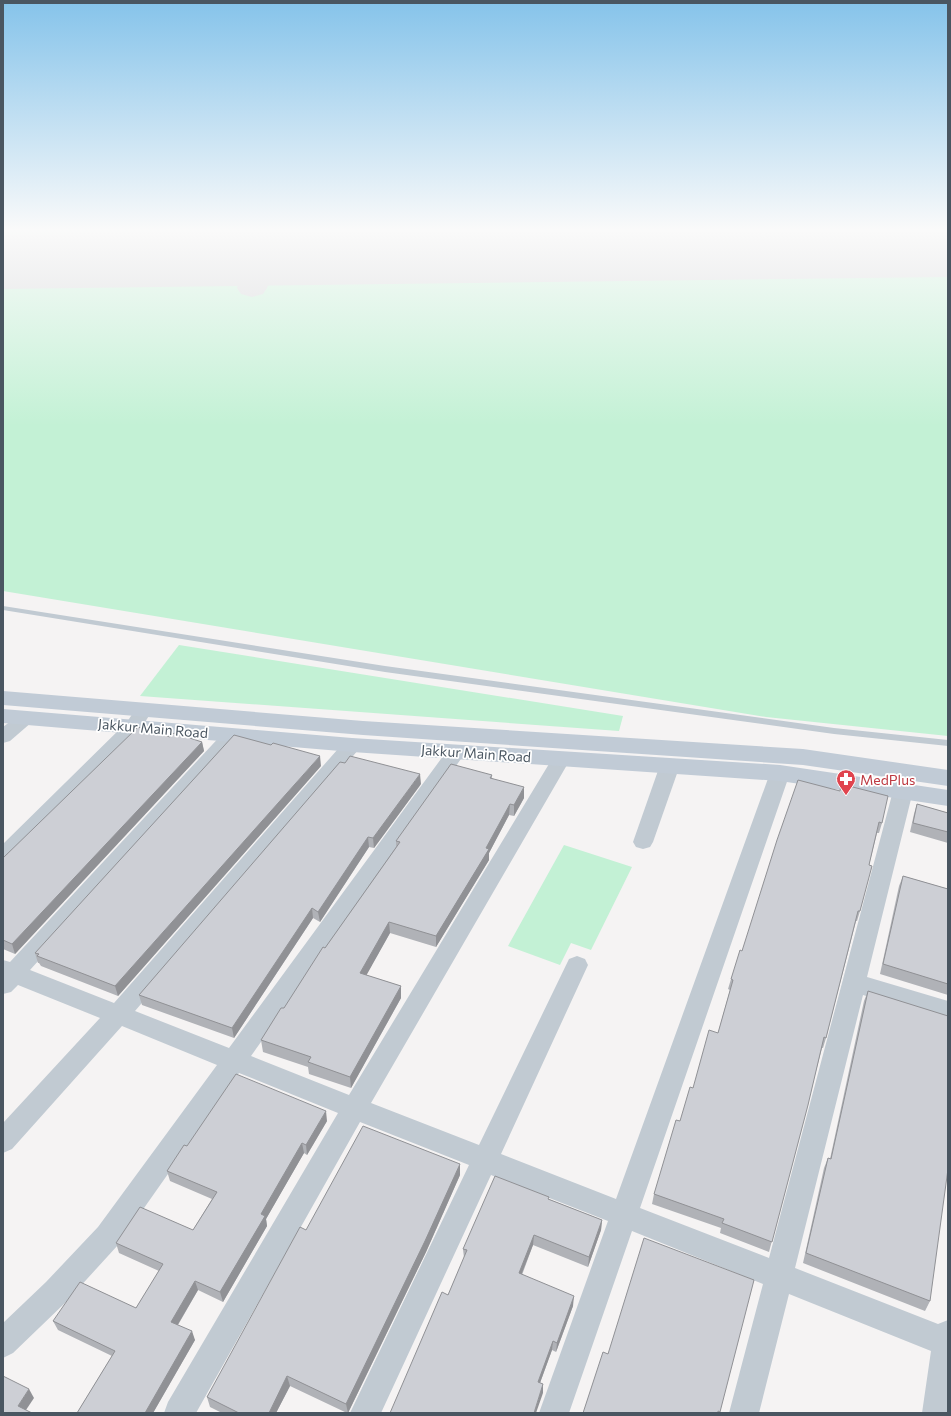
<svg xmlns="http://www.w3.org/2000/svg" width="951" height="1416" font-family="Commissioner,sans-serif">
  <rect width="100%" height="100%" fill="#f5f3f3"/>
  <!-- green -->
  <g fill="#c3f1d5">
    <path d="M3 228H857L3 238Z"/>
    <path d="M933 234 944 235 948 238V249L286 258 278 257 275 255 278 245 286 243Z"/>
    <path d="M244 243 254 245 249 256 243 259 3 261V245Z"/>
    <path d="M948 261V736L766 717 3 591V273L240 270 244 273 240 288H264L270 273 280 270Z"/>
    <path d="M179 645 623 716 619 731 140 696Z"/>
    <path d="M564 845 632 867 591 950 571 943 560 965 508 946Z"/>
  </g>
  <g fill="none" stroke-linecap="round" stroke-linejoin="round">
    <!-- taxiway -->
    <g fill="#d5d6d8" fill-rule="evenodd">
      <path d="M550 228H948V240L3 250V234Z"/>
      <path d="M268 255 278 258 282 264 278 270 272 273 267 288 263 294 252 297 241 294 237 288C244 268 247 261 268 255Z"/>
    </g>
    <!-- runway -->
    <path fill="#d5d6d8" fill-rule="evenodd" d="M948 235V277L3 289V245Z"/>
    <!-- service -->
    <path fill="#c1cad2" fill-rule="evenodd" d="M3 606 385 666 834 728 948 740V746L834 734 385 672 3 610Z"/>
    <!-- minor -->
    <g fill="#c1cad2" fill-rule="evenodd">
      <path d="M143 705 149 707 152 711 140 730 10 861 3 864V844L127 722 137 707Z"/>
      <path d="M26 712 32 714 35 718 32 722 10 741 3 743V727L20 714Z"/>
      <path d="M232 729 239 731 241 735 239 739 30 970 114 1003 345 741 352 739 359 741 361 745 359 749 135 1011 229 1048 449 748 456 746 463 748 465 752 463 756 251 1056 349 1095 555 754 562 752 569 754 571 758 371 1103 479 1145 569 959 577 956 585 959 588 965 501 1154 616 1199 770 773 773 768 780 767 787 768 790 773 640 1208 769 1258 893 791 896 786 903 784 910 786 913 791 867 977 948 1001V1021L863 995 795 1268 938 1324 948 1320V1413H922L931 1351 789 1294 759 1413H729L763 1284 632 1231 569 1413H539L608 1221 491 1175 381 1413H350L469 1165 360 1122 196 1413H164L168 1402 338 1113 239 1073 118 1245 66 1302 13 1353 3 1358V1323L46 1282 98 1227 217 1065 122 1026 12 1149 3 1153V1123L100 1018 18 985 11 992 3 994V960L10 962 225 731Z"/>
      <path d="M670 759 677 761 680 765 653 842 650 847 643 849 636 847 633 842 660 765 663 761Z"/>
    </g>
    <!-- secondary -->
    <g fill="#c1cbd6" fill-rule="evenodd">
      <path d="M3 691 363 721 803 749 948 770V786L803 765 363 735 3 705Z"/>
      <path d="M3 709 352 738 780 765 948 790V806L780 781 352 752 3 723Z"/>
    </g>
  </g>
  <!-- wall -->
  <g fill="#b0b2b7">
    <path d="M170 737 202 742 204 751 15 954 3 949V858Z"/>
    <path d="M321 766 118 996 41 966 39 963H38L35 953Z"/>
    <path d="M492 775V778L524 798 514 816 509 815 489 853V860L436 947 390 933 366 975 401 986V998L351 1088 309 1074 308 1067 263 1052 261 1040 284 1008 325 948 396 847V841Z"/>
    <path d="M421 784 374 848 369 847 320 922 313 918 234 1038 142 1005 139 995Z"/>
    <path d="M840 791 882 823 879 833H877L869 865 860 911 857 921H856L826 1038 823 1048H822L769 1252 720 1233 721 1228 652 1204 654 1194 693 1088 718 1033 730 990 728 989 731 979 742 951Z"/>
    <path d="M917 804 948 813V843L910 832 914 814Z"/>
    <path d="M903 876 948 889V995L880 974 899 886Z"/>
    <path d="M868 991 930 1301 925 1311 803 1263 824 1168 828 1158 830 1159 864 1001Z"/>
    <path d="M327 1121 307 1155 304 1153 282 1191 266 1219 267 1226 223 1302 198 1290 178 1325 195 1340 153 1413H77L112 1356 58 1330 53 1321 136 1308 159 1271 119 1253 116 1243 193 1230 212 1199 170 1181 167 1171 187 1146Z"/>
    <path d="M460 1175 426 1252 348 1413H347L290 1386 276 1413H222L210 1407 207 1397 306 1230Z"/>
    <path d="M548 1199 602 1220 601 1230 588 1267 533 1245 522 1275 573 1306 556 1352 552 1350 540 1383 543 1384V1393L448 1295 464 1258 463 1249Z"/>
  </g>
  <!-- shaded-wall -->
  <g fill="#909195">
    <path d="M202 742 204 751 15 954 12 944Z"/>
    <path d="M320 756 321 766 118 996 115 986Z"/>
    <path d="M420 774 421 784 374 848 373 838Z"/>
    <path d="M524 787V798L514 816V805Z"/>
    <path d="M510 804 509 815 489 853V860L436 947V936L486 848Z"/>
    <path d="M368 837 369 847 320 922 318 912Z"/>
    <path d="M312 908 313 918 234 1038 232 1028Z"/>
    <path d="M389 922 390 933 361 985 360 973Z"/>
    <path d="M401 986V998L351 1088 350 1077Z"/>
    <path d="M326 1111 327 1121 307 1155 306 1145Z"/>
    <path d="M302 1143 304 1153 266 1219 267 1226 223 1302 220 1292 261 1214Z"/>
    <path d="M460 1164V1175L426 1252 348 1413 346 1404Z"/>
    <path d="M602 1220 601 1230 588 1267 589 1257Z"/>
    <path d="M534 1235 533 1245 518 1283 519 1273Z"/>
    <path d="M195 1281 198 1290 174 1331 171 1322Z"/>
    <path d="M574 1296 573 1306 556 1352 557 1343Z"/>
    <path d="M192 1331 195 1340 153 1413H145Z"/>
    <path d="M553 1341 552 1350 537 1391 538 1382Z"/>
    <path d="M287 1376 290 1386 276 1413H269Z"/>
    <path d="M543 1384V1393L536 1413H534Z"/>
    <path d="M29 1389 34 1398 24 1413 18 1406Z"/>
  </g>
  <!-- building -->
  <g fill="#cdcfd5" stroke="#909195">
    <path d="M138 727 170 737 174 733 202 742 12 944 3 940V858Z"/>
    <path d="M234 735 271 745 273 743 320 756 115 986 37 956 39 954 35 953Z"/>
    <path d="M350 756 420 774 373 838 368 837 318 912 312 908 232 1028 139 995 340 762 345 763Z"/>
    <path d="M451 764 492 775 490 778 524 787 514 805 510 804 486 848 489 849 436 936 389 922 360 973 401 986 350 1077 308 1062 311 1057 261 1040 281 1008H284L323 947 325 948 400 842 396 841Z"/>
    <path d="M798 780 840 791 841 784 888 796 882 823 879 822 869 865 872 866 860 911H858L826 1038 824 1037 808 1105 772 1242 722 1223 724 1219 654 1194 676 1120 680 1121 690 1087 693 1088 709 1030 718 1033 733 980 731 979 740 950 742 951 777 840Z"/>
    <path d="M917 804 948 813V832L913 823Z"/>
    <path d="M903 876 948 889V984L883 964Z"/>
    <path d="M868 991 948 1016V1169L930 1301 806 1253 828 1158 831 1159Z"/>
    <path d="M236 1074 326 1111 306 1145 302 1143 280 1181 261 1214 265 1216 220 1292 195 1281 171 1322 192 1331 145 1413H77L115 1351 53 1321 80 1282 136 1308 163 1264 116 1243 140 1207 193 1230 217 1192 167 1171 184 1145 187 1146Z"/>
    <path d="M363 1126 460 1164 425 1241 346 1404 287 1376 269 1413H239L207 1397 300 1227 306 1230Z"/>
    <path d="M495 1176 549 1197 548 1199 602 1220 589 1257 534 1235 519 1273 574 1296 557 1343 553 1341 538 1382 543 1384 534 1413H390L442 1292 448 1295 467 1250 463 1249Z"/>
    <path d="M644 1238 754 1280 720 1412 718 1411V1413H583L603 1352 608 1354Z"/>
    <path d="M3 1376 29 1389 18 1406 32 1413H3Z"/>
  </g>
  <!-- sky -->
  <linearGradient id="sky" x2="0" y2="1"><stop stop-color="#85c3ea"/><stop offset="0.54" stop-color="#fafafa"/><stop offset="1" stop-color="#fafafa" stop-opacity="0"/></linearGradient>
  <rect width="951" height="426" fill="url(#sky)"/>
  <!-- icons -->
  <defs>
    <symbol id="pharmacy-pin" viewBox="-11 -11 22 30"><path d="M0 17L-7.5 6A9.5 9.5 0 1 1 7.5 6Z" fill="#e0444e" stroke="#fff"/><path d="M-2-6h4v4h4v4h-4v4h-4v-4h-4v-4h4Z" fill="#fff"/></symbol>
  </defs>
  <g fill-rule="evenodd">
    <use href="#pharmacy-pin" x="835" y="768" width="22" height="30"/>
  </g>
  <g text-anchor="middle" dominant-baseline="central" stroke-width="3.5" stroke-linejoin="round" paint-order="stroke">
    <!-- street labels -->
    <g font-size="14" fill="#4a5661" stroke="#fff">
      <text transform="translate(153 728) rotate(5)">Jakkur Main Road</text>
      <text transform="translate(476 753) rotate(4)">Jakkur Main Road</text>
    </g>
    <!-- health labels -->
    <g font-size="14" fill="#be3a42" stroke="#fff" text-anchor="start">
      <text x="860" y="779">MedPlus</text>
    </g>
  </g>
  <!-- border -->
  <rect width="951" height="1416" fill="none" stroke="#4a5661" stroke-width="8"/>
</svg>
